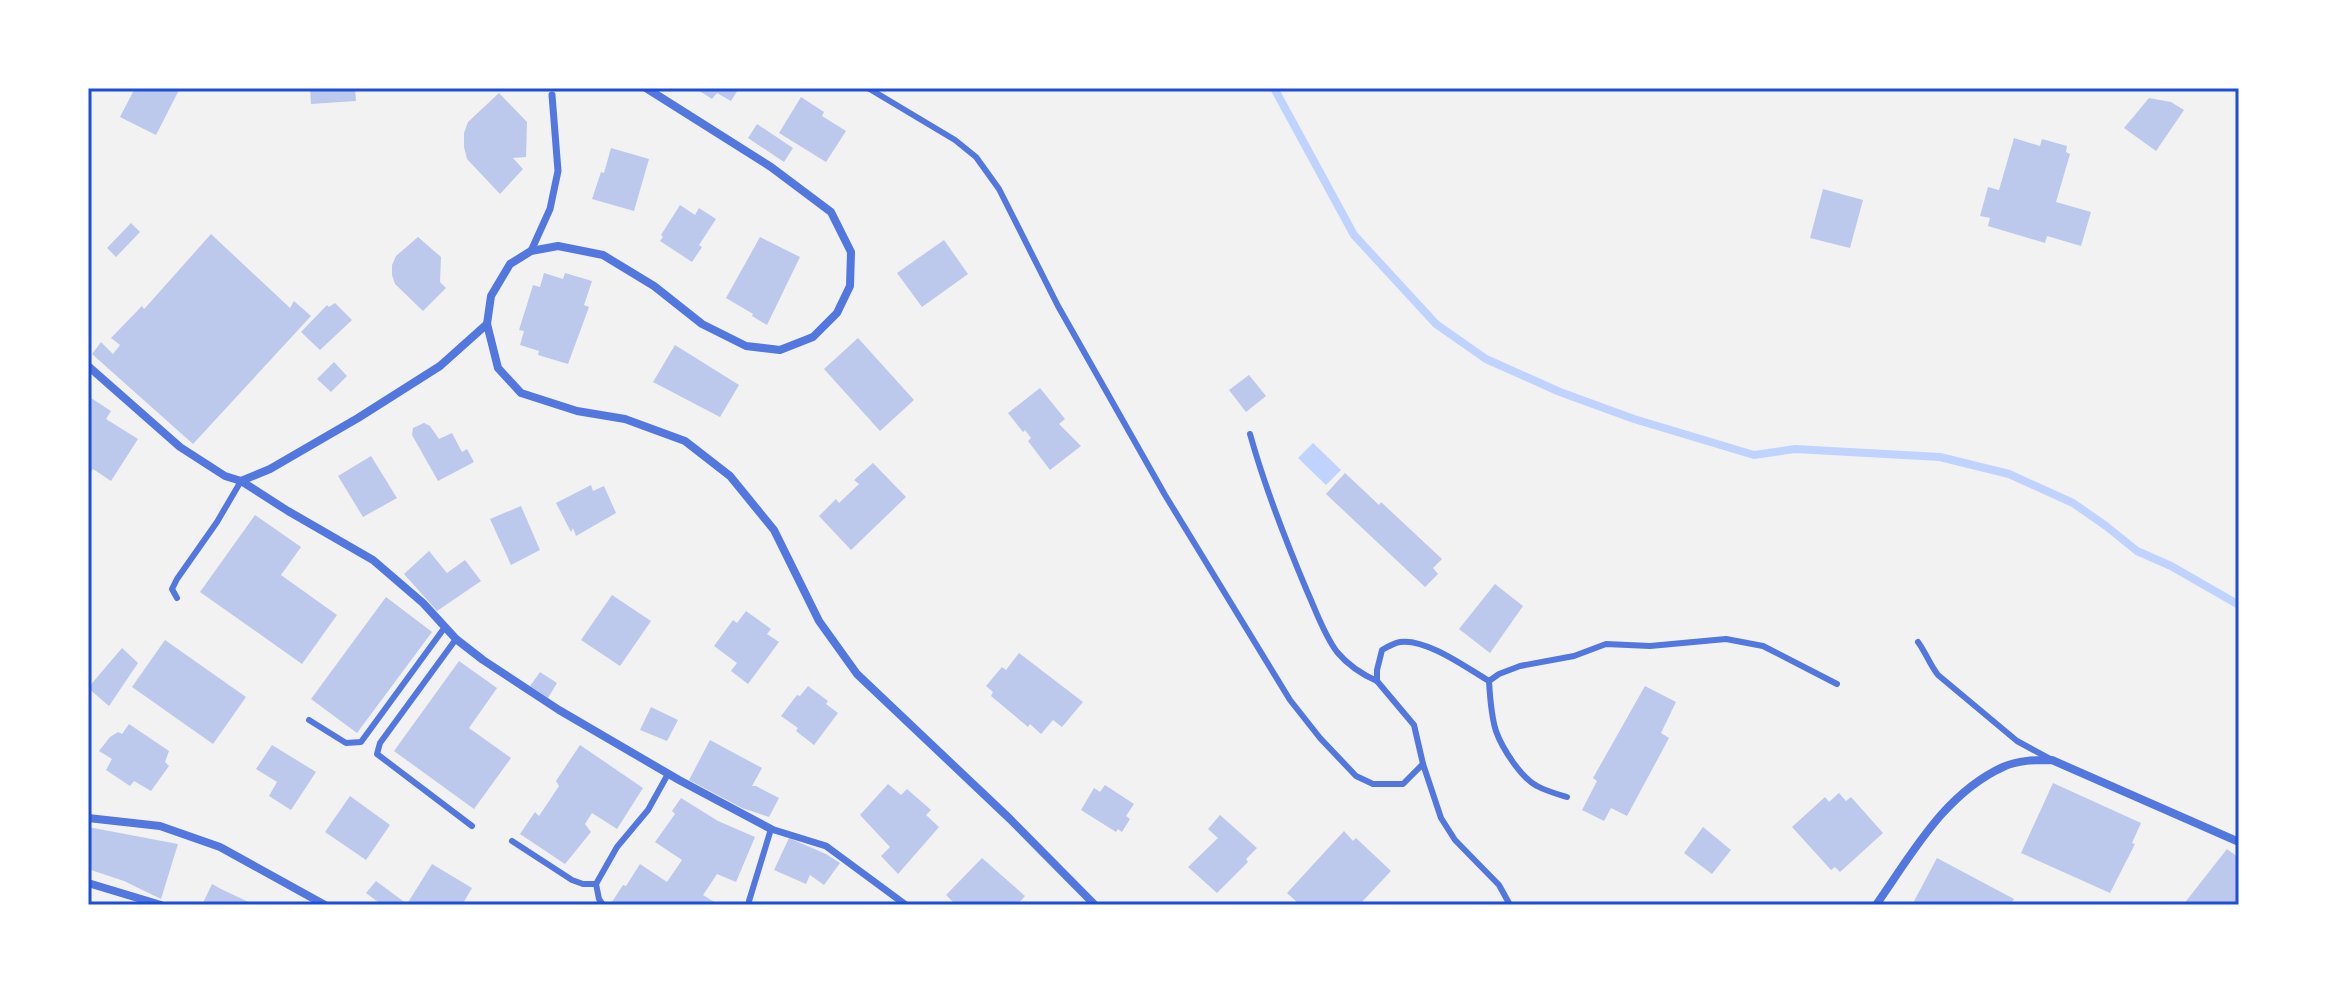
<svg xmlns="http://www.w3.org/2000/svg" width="2327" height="993" font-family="'Fira Sans Condensed',sans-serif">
  <rect width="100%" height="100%" fill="#f2f2f2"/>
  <!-- water -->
  <path fill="#bfd3fe" d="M1313 443 1341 470 1326 485 1298 458Z"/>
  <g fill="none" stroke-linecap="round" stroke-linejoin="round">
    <!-- stream -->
    <path stroke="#bfd3fe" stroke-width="8" d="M1274 88 1354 235 1436 324 1486 359 1560 392 1634 419 1754 455 1795 449 1940 457 2009 474 2073 503 2106 526 2137 551 2171 566 2239 605"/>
  </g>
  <!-- building -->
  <g fill="#bdc9ec">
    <path d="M135 88H180L156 135 120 117Z"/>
    <path d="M310 88H355L356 101 311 104Z"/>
    <path d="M695 88H739L731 101 717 93 712 99Z"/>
    <path d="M499 93 527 122 526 157 513 158 523 169 500 194 467 159 464 147V133L468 122Z"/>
    <path d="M801 97 824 112 822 116 846 131 826 162 779 133Z"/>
    <path d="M2149 98 2171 102 2184 110 2156 151 2124 128Z"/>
    <path d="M757 124 793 148 784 162 748 138Z"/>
    <path d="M2014 138 2040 146 2042 139 2067 146 2066 152 2070 154 2056 202 2091 212 2081 246 2047 236 2045 243 1988 226 1990 218 1980 216 1988 187 1999 190Z"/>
    <path d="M611 148 649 159 634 211 592 199 601 172 604 173Z"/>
    <path d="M1823 189 1863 200 1850 248 1810 238Z"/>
    <path d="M680 205 695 215 699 208 716 219 699 245 702 247 692 262 660 241 663 237 661 235Z"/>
    <path d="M131 223 140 232 116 257 107 248Z"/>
    <path d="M211 234 290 308 294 301 311 316 193 444 92 354 101 342 113 354 120 345 111 338 142 306 144 309 146 307Z"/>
    <path d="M418 237 441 257 440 282 446 288 423 311 395 284 392 275V265L396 256Z"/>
    <path d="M760 237 800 257 767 325 752 316 753 314 726 298Z"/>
    <path d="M944 240 968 274 922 307 897 273Z"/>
    <path d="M544 273 563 279 565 273 592 281 584 305 589 307 568 364 538 355 539 351 520 345 524 331 519 330 533 285 540 287Z"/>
    <path d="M335 303 352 320 320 350 301 332 327 305 329 307Z"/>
    <path d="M858 338 914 400 880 431 824 369Z"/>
    <path d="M675 345 739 385 720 417 653 382Z"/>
    <path d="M334 362 347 376 331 392 317 379Z"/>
    <path d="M1249 375 1266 396 1246 412 1229 390Z"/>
    <path d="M1040 388 1065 419 1059 424 1081 446 1050 470 1028 441 1031 438 1025 430 1023 432 1008 413Z"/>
    <path d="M88 396 111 411 106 419 138 439 111 481 93 469 88 477Z"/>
    <path d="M424 423 430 426 439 439 452 433 462 452 467 449 474 462 438 481 412 435 413 428Z"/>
    <path d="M371 456 397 498 363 517 338 476Z"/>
    <path d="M873 463 906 497 851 550 819 516 836 499 839 503 859 484 854 480Z"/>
    <path d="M1345 473 1379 505 1381 502 1442 559 1433 568 1438 574 1425 587 1326 494Z"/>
    <path d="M591 485 593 491 604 486 616 513 576 536 573 528 571 532 556 503Z"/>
    <path d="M521 506 540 550 511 565 490 519Z"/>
    <path d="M255 515 301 547 281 575 337 615 302 664 200 592Z"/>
    <path d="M429 551 447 573 465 560 481 581 437 611 404 574Z"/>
    <path d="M1495 584 1523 606 1490 653 1459 629Z"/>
    <path d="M612 595 651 621 620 666 581 640Z"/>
    <path d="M386 597 432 632 357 733 311 699Z"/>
    <path d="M746 611 771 629 767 634 779 642 748 684 731 671 737 663 714 646 733 620 737 623Z"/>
    <path d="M165 640 246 697 213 744 132 687Z"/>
    <path d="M122 648 138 663 109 706 88 688Z"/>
    <path d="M1019 653 1083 702 1062 727 1053 720 1041 734 1030 724 1028 727 991 696 993 692 986 686 1002 667 1006 670Z"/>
    <path d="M459 661 497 688 469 728 511 758 474 809 394 751Z"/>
    <path d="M540 672 557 683 548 698 530 686Z"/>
    <path d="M808 686 828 701 826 704 838 713 814 745 796 731 798 728 781 716 797 695 800 696Z"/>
    <path d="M1645 686 1676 702 1661 733 1669 738 1627 816 1611 808 1604 821 1582 810 1597 781 1593 778Z"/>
    <path d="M651 707 678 720 667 741 640 730Z"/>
    <path d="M129 724 169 751 165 762 169 766 151 791 134 781 130 786 106 770 112 759 99 751 110 737 118 732 122 734Z"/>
    <path d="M710 740 762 768 752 786H756L779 798 769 817 742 808 689 780Z"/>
    <path d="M272 745 316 772 291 810 269 796 277 782 256 769Z"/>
    <path d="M580 745 643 788 617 829 592 813 585 824 591 832 565 864 520 834 535 812 539 816 559 786 556 781Z"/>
    <path d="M2053 783 2141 823 2132 843 2135 844 2110 893 2021 853Z"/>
    <path d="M888 784 901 795 907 789 931 810 926 815 939 827 898 874 881 856 890 847 860 815Z"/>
    <path d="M1105 785 1134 804 1126 816 1130 819 1122 832 1118 829 1116 832 1081 810 1094 788 1100 792Z"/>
    <path d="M1839 793 1846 801 1851 797 1883 833 1840 872 1835 867 1831 870 1792 827 1825 797 1829 802Z"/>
    <path d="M350 796 390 825 366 860 325 832Z"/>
    <path d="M681 798 718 821 755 837 736 882 717 874 703 895 719 905H616L612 902 623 885 626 886 640 864 667 882 682 860 655 842 675 814 672 811Z"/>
    <path d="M1220 815 1257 848 1246 859 1248 862 1217 893 1188 867 1218 838 1208 829Z"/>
    <path d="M88 827 178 844 161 899 124 881 88 869Z"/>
    <path d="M1703 827 1731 850 1712 874 1684 853Z"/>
    <path d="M1344 831 1353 841 1356 838 1391 871 1359 905H1296L1298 903 1287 893Z"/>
    <path d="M789 838 826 854 840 863 824 885 810 875 806 884 774 870Z"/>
    <path d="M2227 849 2239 858V905H2183Z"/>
    <path d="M982 858 1025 896 1017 905H956L946 895Z"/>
    <path d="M1937 858 2014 899 2011 905H1912Z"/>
    <path d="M432 864 472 888 462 905H382L366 893 376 881 407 904Z"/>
    <path d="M212 884 223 890 255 905H202Z"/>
  </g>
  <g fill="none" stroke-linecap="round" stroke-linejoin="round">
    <!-- service -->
    <g stroke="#5277de" stroke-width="6">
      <path d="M868 88 955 140 976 157 999 189 1058 306 1165 495 1290 700 1320 738 1356 776 1373 784H1403L1423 764"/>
      <path d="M1250 434C1265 488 1285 539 1307 591 1316 611 1324 635 1337 652 1348 665 1361 674 1377 681"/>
      <path d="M177 598 172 589 177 579 217 522 241 481"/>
      <path d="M456 639 380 743 377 754 472 826"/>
      <path d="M1918 642C1926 653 1930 665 1938 675L2017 741 2052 760"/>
      <path d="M1489 681C1467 668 1426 638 1400 642 1394 643 1387 647 1382 650L1377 670V681L1414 725 1423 764 1441 818 1455 840 1499 885 1510 905"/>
      <path d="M1489 681 1499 674 1520 666 1574 656 1606 644 1650 646 1726 639 1763 646 1837 684"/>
      <path d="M1489 681C1490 697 1491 716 1496 731 1502 748 1521 778 1537 786 1546 791 1557 794 1567 797"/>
      <path d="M309 720 346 743 361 742 445 627"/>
      <path d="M512 841 572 880 583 884H596"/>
      <path d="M749 901 771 829"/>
      <path d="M603 905 599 899 596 884 617 847 648 810 668 774"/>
    </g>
    <!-- pedestrian -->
    <g stroke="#5277de" stroke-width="7">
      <path d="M531 251 550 209 558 171 552 95"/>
      <path d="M771 829 826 846 906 905"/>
    </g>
    <!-- minor -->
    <g stroke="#5277de" stroke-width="8">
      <path d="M646 88 771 167 831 212 851 252 850 286 837 313 813 337 780 350 746 346 702 324 654 286 603 255 558 246 531 251 510 264 491 296 487 324 498 368 521 393 577 411 625 419 685 441 730 476 774 530 819 621 857 674 1010 819 1095 905"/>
      <path d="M88 366 180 447 225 476 241 481 288 511 373 560 423 603 456 639 483 660 559 710 679 780 771 829"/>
      <path d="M241 481 270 469 358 418 440 366 487 324"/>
      <path d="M88 818 160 826 220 847 325 905"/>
      <path d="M88 883 161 905"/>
      <path d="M1876 905C1912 854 1944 794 2003 767 2018 760 2035 760 2052 760L2239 842"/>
    </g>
  </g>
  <!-- border -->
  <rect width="2327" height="993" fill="none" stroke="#ffffff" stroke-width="180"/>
  <rect x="90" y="90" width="2147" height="813" fill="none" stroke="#1d4ed8" stroke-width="3"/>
</svg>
